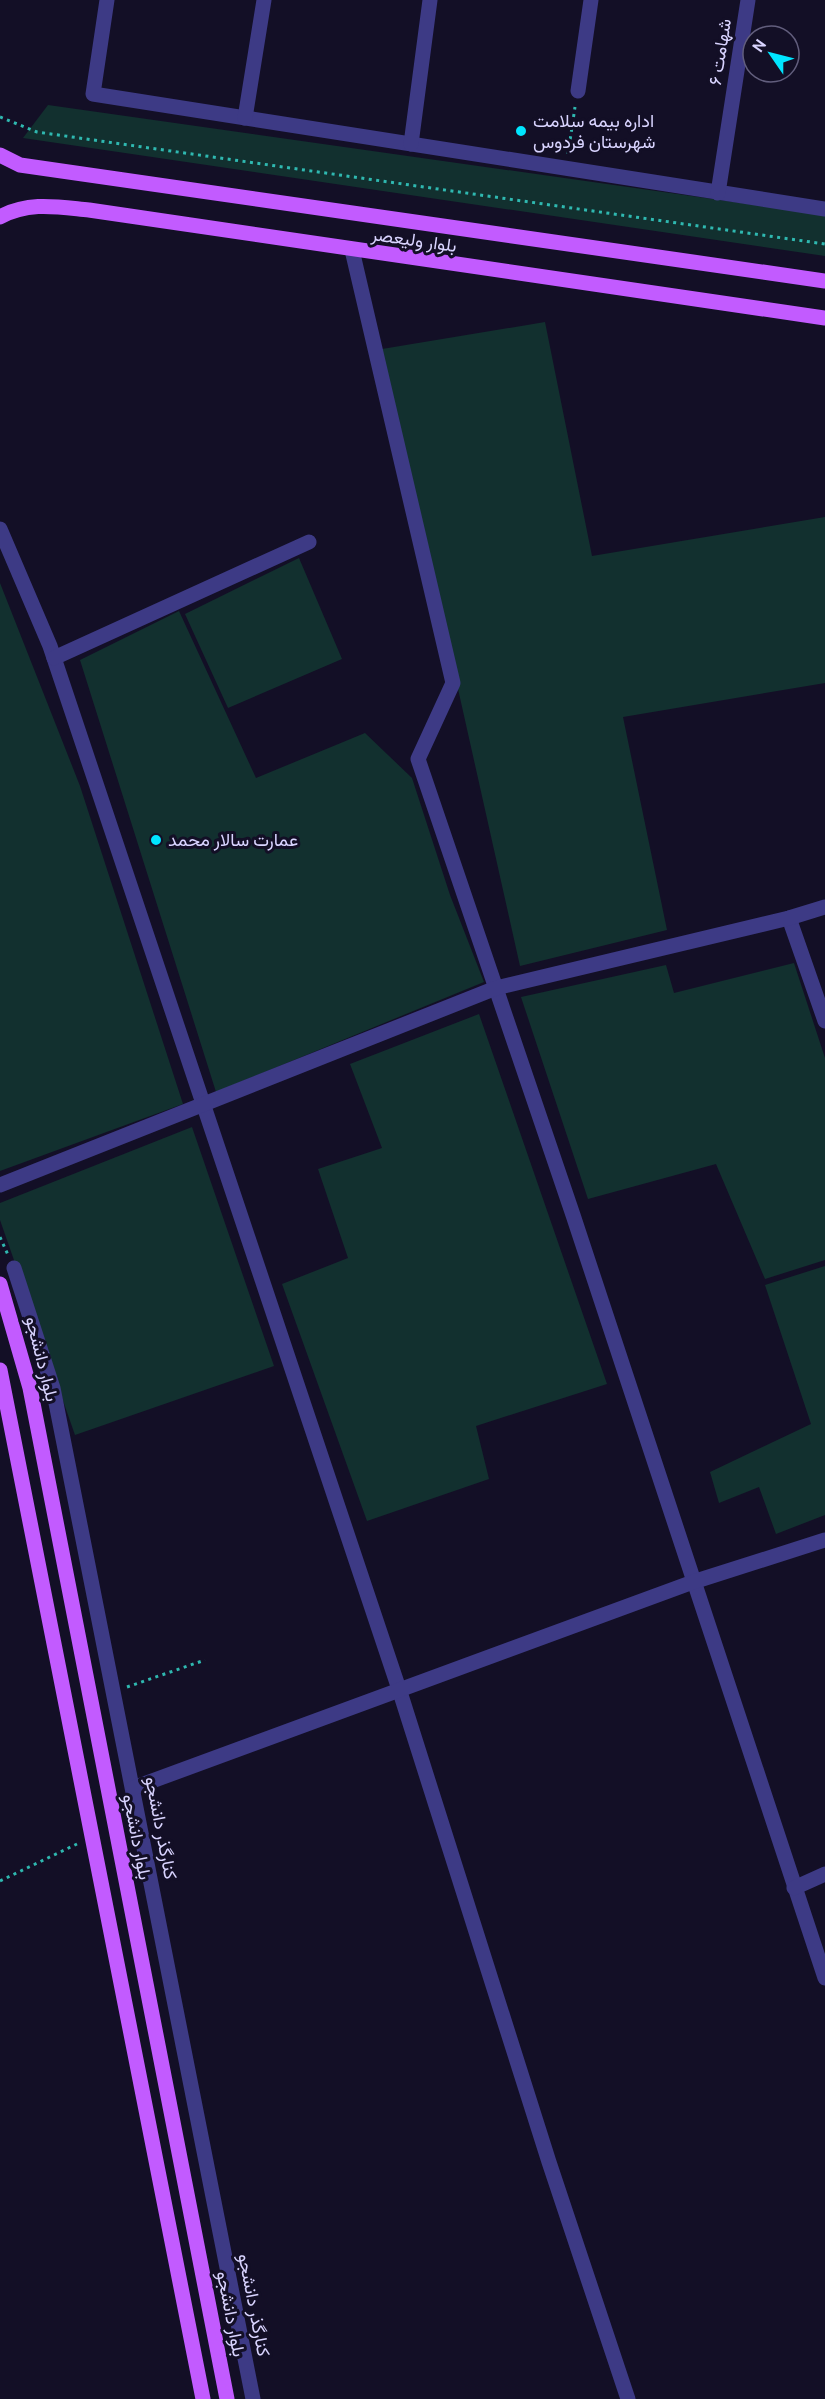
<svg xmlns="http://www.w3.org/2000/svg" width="825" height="2399" font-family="Cabin,Vazirmatn,sans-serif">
  <rect width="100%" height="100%" fill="#130f26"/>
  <!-- green -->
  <g fill="#12302f">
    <path d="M48 105 825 215V256L23 138Z"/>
    <path d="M545 322 592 556 825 517V683L623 717 667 930 520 966 382 349Z"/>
    <path d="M299 558 342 659 228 708 185 614Z"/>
    <path d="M0 583 80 786 183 1104 0 1171Z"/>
    <path d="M179 611 256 778 365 733 412 778 450 895 484 982 216 1092 80 660Z"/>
    <path d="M794 963 825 1058V1260L765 1279 716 1164 588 1199 521 997 666 965 674 993Z"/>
    <path d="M479 1014 607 1384 476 1426 489 1479 367 1521 282 1284 348 1258 318 1169 382 1148 350 1064Z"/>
    <path d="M192 1127 274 1366 75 1435 0 1220V1203Z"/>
    <path d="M825 1266V1515L776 1534 759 1487 719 1503 710 1472 811 1424 765 1285Z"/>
  </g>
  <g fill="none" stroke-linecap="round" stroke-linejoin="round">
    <!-- path -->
    <g stroke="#2fb8b0" stroke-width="3" stroke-dasharray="3 4.5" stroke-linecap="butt">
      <path d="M0 117 37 132 825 244"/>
      <path d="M568 154 575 107"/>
      <path d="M0 1237 8 1255"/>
      <path d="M127 1687 205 1660"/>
      <path d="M0 1881 77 1844"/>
    </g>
    <!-- minor -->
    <g stroke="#3d3a85" stroke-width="15">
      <path d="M107 0 93 94 825 209"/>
      <path d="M578 91 591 0"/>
      <path d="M245 118 264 0"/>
      <path d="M411 144 430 0"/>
      <path d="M718 193 748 0"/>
      <path d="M352 250 453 683 418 759 573 1215 825 1978"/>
      <path d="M0 529 50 646 400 1692 549 2162 628 2399"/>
      <path d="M54 658 309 542"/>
      <path d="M789 918 825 1021"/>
      <path d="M0 1185 496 988 789 918 825 907"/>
      <path d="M14 1268 53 1388 253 2399"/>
      <path d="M133 1788 693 1582 825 1540"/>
      <path d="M794 1888 825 1874"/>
    </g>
    <!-- major -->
    <g stroke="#c25bff" stroke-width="15">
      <path d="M0 155 20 165 825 281"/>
      <path d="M0 217C29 201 58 207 89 210L825 318"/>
      <path d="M0 1284 30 1388 227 2399"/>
      <path d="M0 1370 203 2399"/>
    </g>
  </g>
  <!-- markers -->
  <g fill="#00e5ff" stroke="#130f26" stroke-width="2">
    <circle cx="521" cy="131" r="6"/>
    <circle cx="156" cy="840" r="6"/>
  </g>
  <g text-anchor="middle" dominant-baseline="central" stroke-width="6" stroke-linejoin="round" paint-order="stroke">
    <!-- street labels -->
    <g font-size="18" fill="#d9d4ff" stroke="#130f26">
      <text transform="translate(720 52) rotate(-81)">شهامت ۶</text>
      <text transform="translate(414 240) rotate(8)">بلوار ولیعصر</text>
      <text transform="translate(42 1359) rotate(76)">بلوار دانشجو</text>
      <text transform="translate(161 1828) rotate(79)">کنارگذر دانشجو</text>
      <text transform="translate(137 1837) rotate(79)">بلوار دانشجو</text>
      <text transform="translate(254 2305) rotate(79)">کنارگذر دانشجو</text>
      <text transform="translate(231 2314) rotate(79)">بلوار دانشجو</text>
    </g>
    <!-- poi labels -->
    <g font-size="18" fill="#d9d4ff" stroke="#130f26" text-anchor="start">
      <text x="533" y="121">اداره بیمه سلامت<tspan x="533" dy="21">شهرستان فردوس</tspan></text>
      <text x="168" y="840">عمارت سالار محمد</text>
    </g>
  </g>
  <!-- north arrow -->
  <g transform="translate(771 54) rotate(305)"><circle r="28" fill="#130f26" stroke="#625e7d" stroke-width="1.5"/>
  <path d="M0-4.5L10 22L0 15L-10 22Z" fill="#00e5ff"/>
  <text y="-9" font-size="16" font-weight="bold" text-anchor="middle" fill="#d9d4ff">N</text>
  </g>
</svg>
